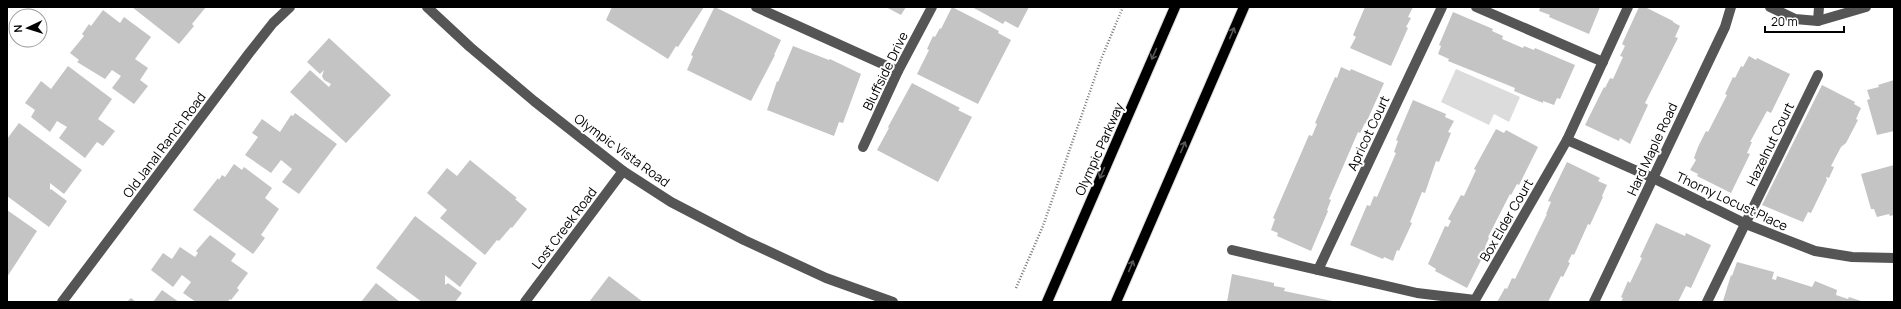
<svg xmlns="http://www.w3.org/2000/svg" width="1901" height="309" font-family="Manrope,sans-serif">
  <rect width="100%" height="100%" fill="#fff"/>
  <!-- green -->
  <path fill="#dcdcdc" d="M1456 69 1520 97 1509 122 1494 114 1489 125 1441 102Z"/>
  <!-- building -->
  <g fill="#c4c4c4">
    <path d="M132 7H206L192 24 194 26 179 44Z"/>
    <path d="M612 7H704L678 47 676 46 668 59 606 20Z"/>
    <path d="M886 7H906L901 15Z"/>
    <path d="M952 7 999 31 998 33 1011 40 978 104 917 74 929 50 927 49 933 36 935 37 940 28 941 29Z"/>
    <path d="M972 7H1029L1018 28 1005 21 1003 24Z"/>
    <path d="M1365 7H1413L1408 17 1411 18 1406 27 1408 28 1391 66 1350 48 1356 37 1353 35Z"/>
    <path d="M1538 7H1600L1589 34 1549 17 1550 15 1539 11 1540 8Z"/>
    <path d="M1639 7H1645L1673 21V22L1680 26 1675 37 1678 38 1645 103 1648 105 1630 144 1620 138 1619 141 1585 125 1604 87 1605 88 1610 78 1613 79 1623 57 1620 56 1625 46 1622 44Z"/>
    <path d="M714 8H717L781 40 774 55H775L751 101 687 70 693 56 691 55Z"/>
    <path d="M103 10 120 23 124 17 151 37 135 59 148 68 140 80 148 86 134 104 112 88 121 76 112 70 105 79 77 62 79 60 70 53 84 36 82 34 89 24 91 26Z"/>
    <path d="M1453 12 1493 29 1492 31 1503 36 1502 39 1523 48 1524 46 1534 50 1535 48 1575 65 1560 99 1557 98 1554 105 1543 101V103L1514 91 1515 88 1448 61 1449 59 1438 54 1441 46 1439 45Z"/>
    <path d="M329 38 391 95 346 143 290 92 310 70 329 87 331 84 324 80 322 76 324 70 320 74 307 62Z"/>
    <path d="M793 46 829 60 830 59 861 74 843 123 839 122 834 136 767 110 777 81 778 82Z"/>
    <path d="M1749 56 1756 60 1757 58 1790 74 1771 113 1767 111 1750 142H1752L1747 153 1750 154 1731 193 1697 176 1698 174 1690 170 1696 160 1694 158 1698 147 1706 131 1708 132 1727 95 1725 94 1733 77 1735 78 1741 66 1743 67Z"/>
    <path d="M68 66 112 99 98 119 115 131 103 146 97 142 85 158 59 138 67 127 57 121 50 132 31 117 35 110 25 103 41 81 51 89Z"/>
    <path d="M1341 67 1350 71 1351 69 1384 83 1366 123H1365L1360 133 1358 132 1329 199 1331 200 1327 210 1328 211 1311 251 1277 236 1278 233 1271 230 1275 219 1273 218 1309 135 1312 136 1317 124 1315 123 1335 77 1337 78Z"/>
    <path d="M1894 80V131L1877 135 1867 100 1870 99 1867 90 1879 87 1878 85Z"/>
    <path d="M912 83 960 108 958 110 972 117 938 182 877 150 889 128 888 127Z"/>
    <path d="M1822 85 1855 102 1854 104 1861 108 1856 119 1858 120 1846 143 1841 147 1831 166 1834 167 1829 178 1826 177 1827 180 1811 213 1808 212 1803 222 1762 205Z"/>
    <path d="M1413 100 1446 114 1445 117 1454 121 1448 132 1451 133 1439 162 1436 161 1425 193 1422 192 1410 222 1412 223 1399 251 1397 250 1393 261 1384 257 1383 259 1350 245 1367 205 1370 206 1374 196 1377 197 1396 153 1394 152 1398 141 1396 140Z"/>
    <path d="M295 113 337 144 299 194 282 182 292 169 281 160 271 173 245 155 258 137 252 133 262 119 280 132 291 115 293 116Z"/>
    <path d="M19 123 82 170 64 194 50 183V190L51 189 67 201 49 227 7 196V139Z"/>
    <path d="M1496 129 1504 133 1506 130 1538 147 1519 185 1517 184 1511 195 1510 194 1488 237 1489 238 1485 247 1487 248 1467 288 1435 271 1436 269 1428 264 1445 226 1448 227 1451 221 1448 219 1461 195 1464 196 1476 170 1474 169Z"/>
    <path d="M470 160 517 198 515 199 527 209 512 228 511 227 499 241 497 240 485 255 440 218 447 210 427 193 447 168 457 176Z"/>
    <path d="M1567 162 1600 178 1598 181 1607 185 1602 196 1603 197 1590 225 1588 224 1574 255 1572 254 1568 262 1570 263 1563 277 1561 276 1548 302H1497L1505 288 1507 289 1512 278 1515 279 1547 214H1546L1551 202 1548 201Z"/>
    <path d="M234 164 242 170 244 167 272 188 265 198 279 209 261 235 265 238 253 254 193 210 218 178 219 180 222 175 225 177Z"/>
    <path d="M1894 165V215L1890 216 1889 214 1877 217 1874 209H1871L1861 174Z"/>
    <path d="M7 210 37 231 7 277Z"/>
    <path d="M415 216 477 263 460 287 445 275V285L448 283 462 293 455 302H422L376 268Z"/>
    <path d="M1656 223 1685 236 1686 233 1711 245 1691 288 1686 286 1678 302H1621L1623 298 1621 297 1628 281 1630 283 1642 258 1640 257Z"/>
    <path d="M210 235 236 254 231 261 248 273 237 288 239 290 231 300 230 299 227 302H196L183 293 191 282 182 275 173 287 151 270 163 253 172 259 180 247 195 257 198 253 196 251Z"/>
    <path d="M1737 262 1774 272 1772 279 1776 280 1777 276 1812 287 1815 281 1837 290 1836 295 1848 299 1849 297 1864 302H1724L1723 301 1731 275 1732 276Z"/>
    <path d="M1232 274 1274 283V286L1285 288 1284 291 1337 302H1227Z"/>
    <path d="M609 276 643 302H589Z"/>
    <path d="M376 283 400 302H361Z"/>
    <path d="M162 290 179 302H153Z"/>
    <path d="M131 298 136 302H127Z"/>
  </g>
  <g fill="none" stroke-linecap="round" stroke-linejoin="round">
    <defs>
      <g id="major">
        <path d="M1047 302 1175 7"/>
        <path d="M1116 302 1244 7"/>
      </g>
    </defs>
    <!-- major casing -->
    <use href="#major" stroke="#dbdbdb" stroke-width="12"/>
    <!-- path -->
    <path stroke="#777" stroke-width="2.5" stroke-dasharray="1 2" stroke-linecap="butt" d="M1016 288 1043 226 1102 57 1123 7"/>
    <!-- minor -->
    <g stroke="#555" stroke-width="10">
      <path d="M427 7 470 47 534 101 623 171 671 202 744 240 826 278 893 302"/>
      <path d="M756 7 898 71"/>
      <path d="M1476 7 1603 62"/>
      <path d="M1770 7 1795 19 1818 21 1866 7"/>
      <path d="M1818 21 1819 7"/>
      <path d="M1567 140 1653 178 1746 224 1815 251 1852 257 1894 258"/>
      <path d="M863 147 898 71 932 7"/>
      <path d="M1232 250 1417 293 1475 300 1567 140 1628 7"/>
      <path d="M1318 270 1442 7"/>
      <path d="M62 302 250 52 273 23 290 7"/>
      <path d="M525 302 623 171"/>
      <path d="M1594 302 1725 27 1731 7"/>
      <path d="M1707 302 1818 75"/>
    </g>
    <!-- major -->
    <use href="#major" stroke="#000" stroke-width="10"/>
  </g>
  <!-- one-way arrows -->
  <defs><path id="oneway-shaft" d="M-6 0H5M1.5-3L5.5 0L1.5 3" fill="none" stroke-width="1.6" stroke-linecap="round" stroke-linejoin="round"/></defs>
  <g stroke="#595959">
    <use href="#oneway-shaft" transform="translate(1232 33) rotate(-67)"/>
    <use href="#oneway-shaft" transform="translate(1154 54) rotate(114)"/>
    <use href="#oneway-shaft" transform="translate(1183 147) rotate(-67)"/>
    <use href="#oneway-shaft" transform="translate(1102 173) rotate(114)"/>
    <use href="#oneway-shaft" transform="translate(1131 266) rotate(-67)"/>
  </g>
  <g text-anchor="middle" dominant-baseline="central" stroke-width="4" stroke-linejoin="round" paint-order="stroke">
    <!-- street labels -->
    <g font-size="13" fill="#000" stroke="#fff">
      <text transform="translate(885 71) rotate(-64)">Bluffside Drive</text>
      <text transform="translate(1368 133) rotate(-65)">Apricot Court</text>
      <text transform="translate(1770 144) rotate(-64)">Hazelnut Court</text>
      <text transform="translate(164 145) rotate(-53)">Old Janal Ranch Road</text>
      <text transform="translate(1099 149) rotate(-66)">Olympic Parkway</text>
      <text transform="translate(1652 149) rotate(-65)">Hard Maple Road</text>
      <text transform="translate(622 150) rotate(36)">Olympic Vista Road</text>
      <text transform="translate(1732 201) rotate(25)">Thorny Locust Place</text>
      <text transform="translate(1506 220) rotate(-60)">Box Elder Court</text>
      <text transform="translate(564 228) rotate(-53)">Lost Creek Road</text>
    </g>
  </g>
  <!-- border -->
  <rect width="1901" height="309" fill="none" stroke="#000000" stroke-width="16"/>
  <!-- north arrow -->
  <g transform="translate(28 28) rotate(266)"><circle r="19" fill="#ffffff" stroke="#999999"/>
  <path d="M0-3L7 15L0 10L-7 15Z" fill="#000000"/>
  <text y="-6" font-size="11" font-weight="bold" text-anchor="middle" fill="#000000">N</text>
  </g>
  <!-- scale -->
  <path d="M1765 26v6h79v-6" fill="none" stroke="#000000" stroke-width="2"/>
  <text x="1771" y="26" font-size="12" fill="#000000" stroke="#ffffff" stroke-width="3" paint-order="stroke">20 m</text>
</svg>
